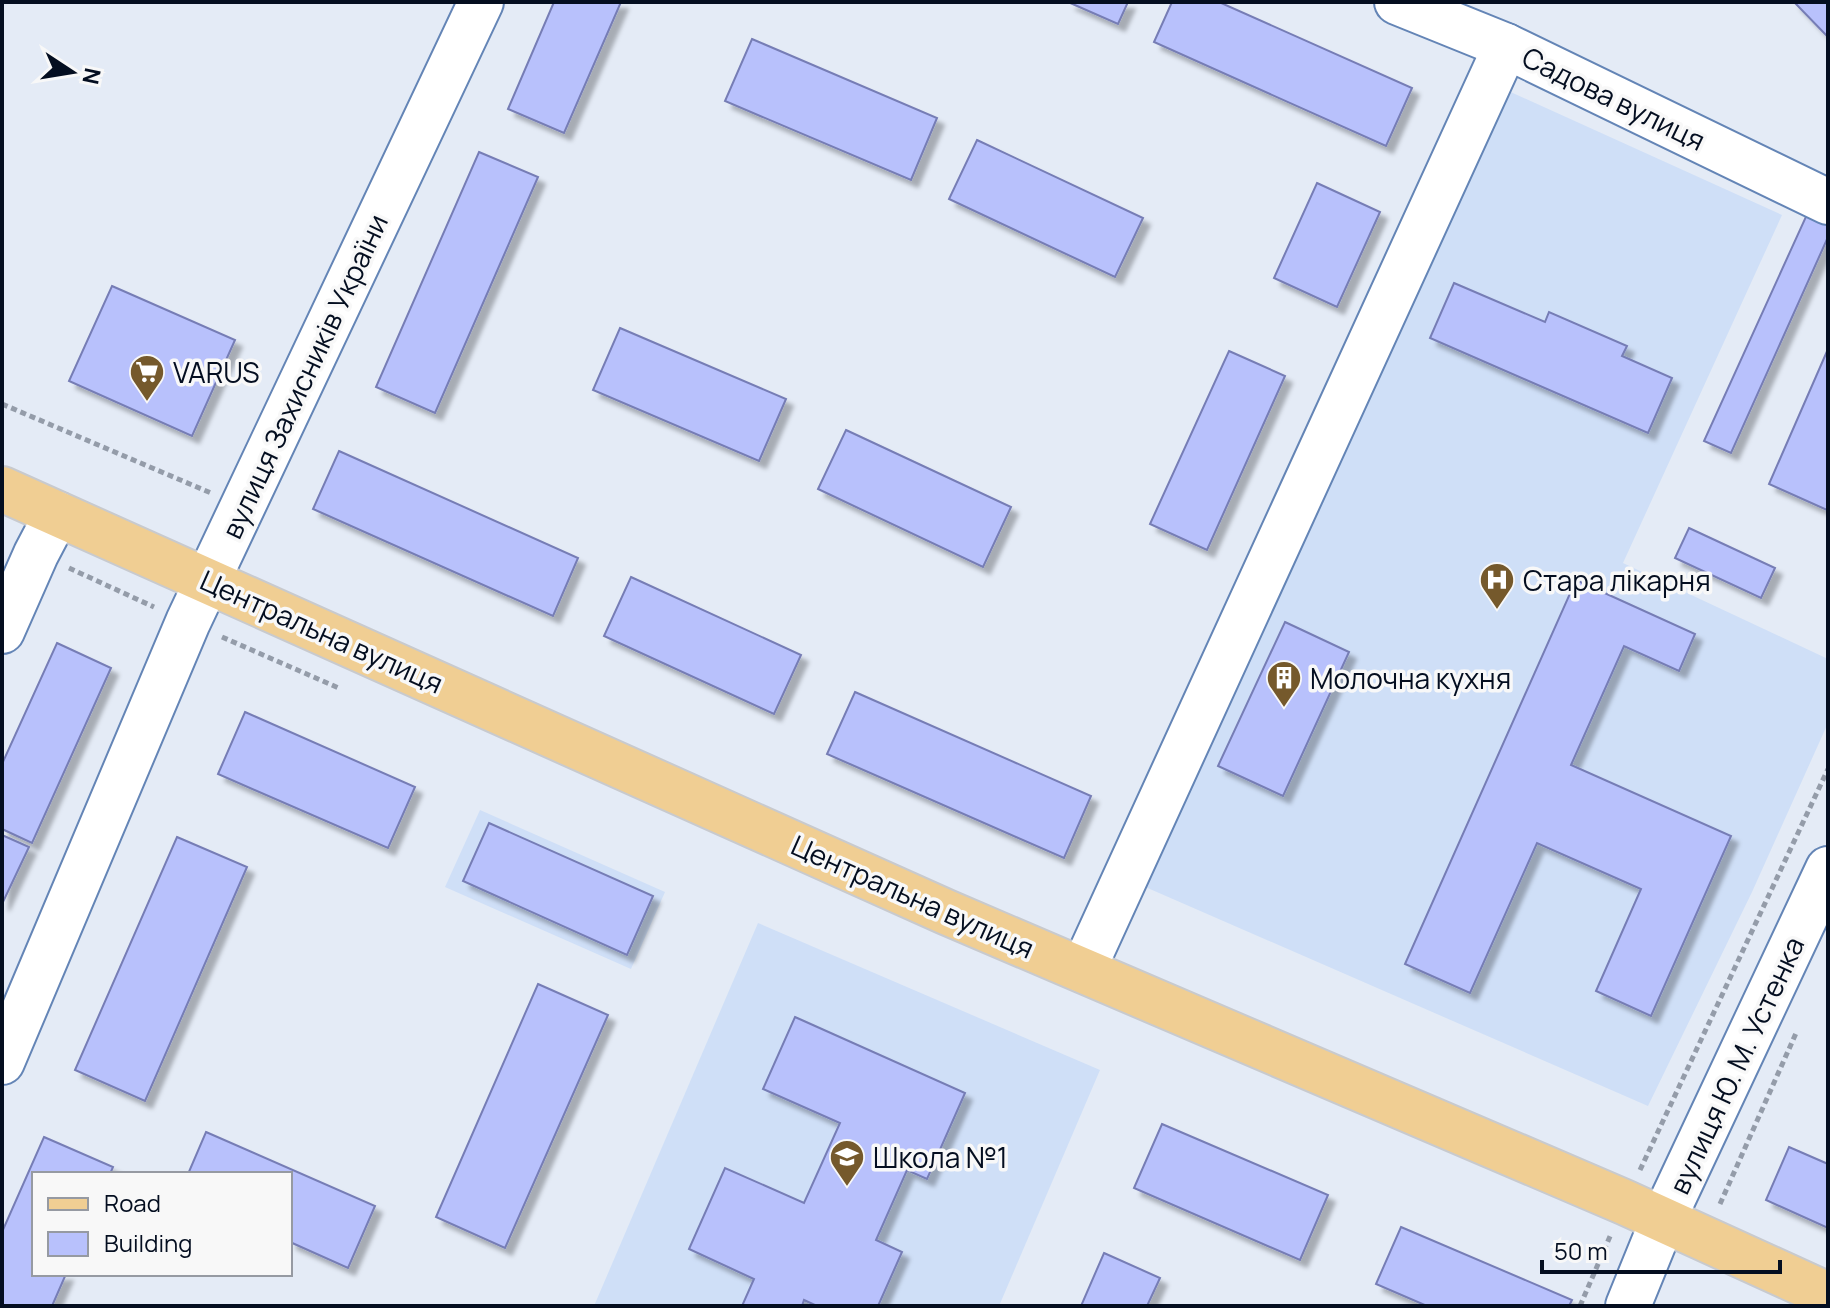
<svg xmlns="http://www.w3.org/2000/svg" width="1830" height="1308" font-family="Manrope,sans-serif">
  <defs>
    <filter id="shadow"><feDropShadow dx="7" dy="7" stdDeviation="2" flood-color="#0004"/></filter>
  </defs>
  <rect width="100%" height="100%" fill="#e4ebf6"/>
  <!-- built -->
  <g fill="#cfdff7">
    <path d="M1504 89 1782 215 1623 563 1828 659V723L1752 892 1648 1106 1143 886Z"/>
    <path d="M480 810 665 892 631 969 445 887Z"/>
    <path d="M758 923 1100 1070 999 1306H594Z"/>
  </g>
  <!-- building -->
  <g fill="#b8c1fc" stroke="#767db5" stroke-width="2" filter="url(#shadow)">
    <path d="M554 2H621L564 133 508 109Z"/>
    <path d="M1068 2H1128L1118 24Z"/>
    <path d="M1172 2H1219L1412 88 1386 146 1154 42Z"/>
    <path d="M1794 2H1828V37Z"/>
    <path d="M752 39 937 118 911 180 725 101Z"/>
    <path d="M977 140 1143 218 1115 277 949 199Z"/>
    <path d="M479 152 538 177 435 413 376 387Z"/>
    <path d="M1317 183 1380 212 1337 307 1274 278Z"/>
    <path d="M1809 210 1828 219V237L1731 453 1704 441Z"/>
    <path d="M1454 283 1545 322 1549 312 1627 346 1622 356 1672 378 1648 433 1430 338Z"/>
    <path d="M112 286 235 340 192 436 69 381Z"/>
    <path d="M620 328 786 399 759 461 593 390Z"/>
    <path d="M1828 349V508L1827 510 1769 484Z"/>
    <path d="M1229 351 1285 376 1207 550 1150 524Z"/>
    <path d="M846 430 1011 507 983 567 818 489Z"/>
    <path d="M339 451 578 558 553 616 313 509Z"/>
    <path d="M1689 528 1775 568 1761 598 1675 558Z"/>
    <path d="M631 577 801 655 774 714 604 636Z"/>
    <path d="M1576 580 1695 634 1679 671 1624 646 1571 765 1731 836 1651 1016 1596 991 1641 889 1537 843 1470 993 1405 964Z"/>
    <path d="M1285 622 1349 652 1283 796 1218 766Z"/>
    <path d="M57 643 111 668 32 843 2 829V764Z"/>
    <path d="M855 692 1091 796 1064 858 827 754Z"/>
    <path d="M245 712 415 787 388 848 218 774Z"/>
    <path d="M489 823 653 896 627 955 463 881Z"/>
    <path d="M2 835 29 847 2 904Z"/>
    <path d="M177 837 247 867 145 1101 75 1070Z"/>
    <path d="M538 984 608 1015 505 1248 436 1217Z"/>
    <path d="M795 1017 965 1093 927 1179 907 1170 876 1240 902 1252 878 1306H817L804 1300 802 1306H742L754 1279 689 1249 725 1168 804 1203 840 1123 763 1089Z"/>
    <path d="M1162 1124 1328 1195 1300 1260 1134 1188Z"/>
    <path d="M206 1132 375 1206 348 1268 290 1242V1174H188Z"/>
    <path d="M44 1137 113 1167 110 1174H34V1274H66L52 1306H2V1232Z"/>
    <path d="M1789 1147 1828 1164V1228L1766 1200Z"/>
    <path d="M1401 1227 1572 1300 1569 1306H1427L1376 1284Z"/>
    <path d="M1104 1253 1160 1278 1147 1306H1081Z"/>
  </g>
  <g fill="none" stroke-linecap="round" stroke-linejoin="round">
    <defs>
      <g id="minor">
        <path d="M1397 2 1506 46 1828 202"/>
        <path d="M2 631 36 554 57 514"/>
        <path d="M1083 970 1506 46"/>
        <path d="M2 1062 188 622 481 2"/>
        <path d="M1628 1306 1663 1220 1828 869"/>
      </g>
      <path id="major" d="M2 489 946 912 1624 1202 1828 1295"/>
    </defs>
    <!-- minor casing -->
    <use href="#minor" stroke="#6485b6" stroke-width="48"/>
    <!-- major casing -->
    <use href="#major" stroke="#c8cace" stroke-width="48"/>
    <!-- path -->
    <g stroke="#949ca9" stroke-width="5" stroke-dasharray="6 4" stroke-linecap="butt">
      <path d="M2 404 211 493"/>
      <path d="M69 568 154 607"/>
      <path d="M222 637 341 689"/>
      <path d="M1640 1170 1828 769"/>
      <path d="M1720 1204 1797 1031"/>
      <path d="M1580 1306 1611 1234"/>
    </g>
    <!-- minor -->
    <use href="#minor" stroke="#fff" stroke-width="44"/>
    <!-- major -->
    <use href="#major" stroke="#f0ce93" stroke-width="44"/>
  </g>
  <!-- icons -->
  <defs>
    <symbol id="supermarket-pin" viewBox="-11 -11 22 30"><path d="M0 17L-7.5 6A9.5 9.5 0 1 1 7.5 6Z" fill="#75592c" stroke="#f8f8f8"/><path d="M-6-5.5h2.5l.6 2H6L4.5 2H-2.5L-4.4-4H-6ZM-1.5 3.2a1.3 1.3 0 1 0 .1 0ZM3 3.2a1.3 1.3 0 1 0 .1 0Z" fill="#fff"/></symbol>
    <symbol id="hospital-pin" viewBox="-11 -11 22 30"><path d="M0 17L-7.5 6A9.5 9.5 0 1 1 7.5 6Z" fill="#75592c" stroke="#f8f8f8"/><path d="M-5-5h3v3.5h4V-5h3V5h-3V1.5h-4V5h-3Z" fill="#fff"/></symbol>
    <symbol id="building-pin" viewBox="-11 -11 22 30"><path d="M0 17L-7.5 6A9.5 9.5 0 1 1 7.5 6Z" fill="#75592c" stroke="#f8f8f8"/><path d="M-4-6H4V6H1V3H-1V6H-4ZM-2.5-4.3h1.7v1.8h-1.7ZM.8-4.3h1.7v1.8H.8ZM-2.5-1h1.7V.8h-1.7ZM.8-1h1.7V.8H.8Z" fill="#fff"/></symbol>
    <symbol id="school-pin" viewBox="-11 -11 22 30"><path d="M0 17L-7.5 6A9.5 9.5 0 1 1 7.5 6Z" fill="#75592c" stroke="#f8f8f8"/><path d="M0-5L7-2L0 1L-7-2ZM-4 1L0 2.5L4 1V4Q0 6-4 4Z" fill="#fff"/></symbol>
  </defs>
  <g fill-rule="evenodd">
    <use href="#supermarket-pin" x="127" y="352" width="40" height="54"/>
    <use href="#hospital-pin" x="1477" y="560" width="40" height="54"/>
    <use href="#building-pin" x="1264" y="658" width="40" height="54"/>
    <use href="#school-pin" x="827" y="1137" width="40" height="54"/>
  </g>
  <g text-anchor="middle" dominant-baseline="central" stroke-width="7" stroke-linejoin="round" paint-order="stroke">
    <!-- street labels -->
    <g font-size="28" fill="#040e20" stroke="#f8f8f8">
      <text transform="translate(1614 98) rotate(26)">Садова вулиця</text>
      <text transform="translate(304 376) rotate(-65)">вулиця Захисників України</text>
      <text transform="translate(322 631) rotate(24)">Центральна вулиця</text>
      <text transform="translate(913 896) rotate(24)">Центральна вулиця</text>
      <text transform="translate(1736 1065) rotate(-65)">вулиця Ю. М. Устенка</text>
    </g>
    <!-- poi labels -->
    <g font-size="28" fill="#040e20" stroke="#f8f8f8" text-anchor="start">
      <text x="173" y="372">VARUS</text>
      <text x="1523" y="580">Стара лікарня</text>
      <text x="1310" y="678">Молочна кухня</text>
      <text x="873" y="1157">Школа №1</text>
    </g>
  </g>
  <!-- border -->
  <rect width="1830" height="1308" fill="none" stroke="#040e20" stroke-width="8"/>
  <!-- legend -->
  <rect x="32" y="1172" width="260" height="104" fill="#f8f8f8" stroke="#969aa2" stroke-width="2"/>
  <rect x="48" y="1198" width="40" height="12" fill="#f0ce93" stroke="#969aa2" stroke-width="2"/>
  <text x="104" y="1212" font-size="24" fill="#040e20">Road</text>
  <rect x="48" y="1232" width="40" height="24" fill="#b8c1fc" stroke="#969aa2" stroke-width="2"/>
  <text x="104" y="1252" font-size="24" fill="#040e20">Building</text>
  <!-- north arrow -->
  <g transform="translate(72 72) rotate(102)" stroke="#f8f8f8" stroke-width="6" paint-order="stroke">
  <path d="M0-6L14 30L0 20L-14 30Z" fill="#040e20"/>
  <text y="-12" font-size="22" font-weight="bold" text-anchor="middle" fill="#040e20">N</text>
  </g>
  <!-- scale -->
  <path d="M1542 1260v12h238v-12" fill="none" stroke="#040e20" stroke-width="4"/>
  <text x="1554" y="1260" font-size="24" fill="#040e20" stroke="#f8f8f8" stroke-width="6" paint-order="stroke">50 m</text>
</svg>
